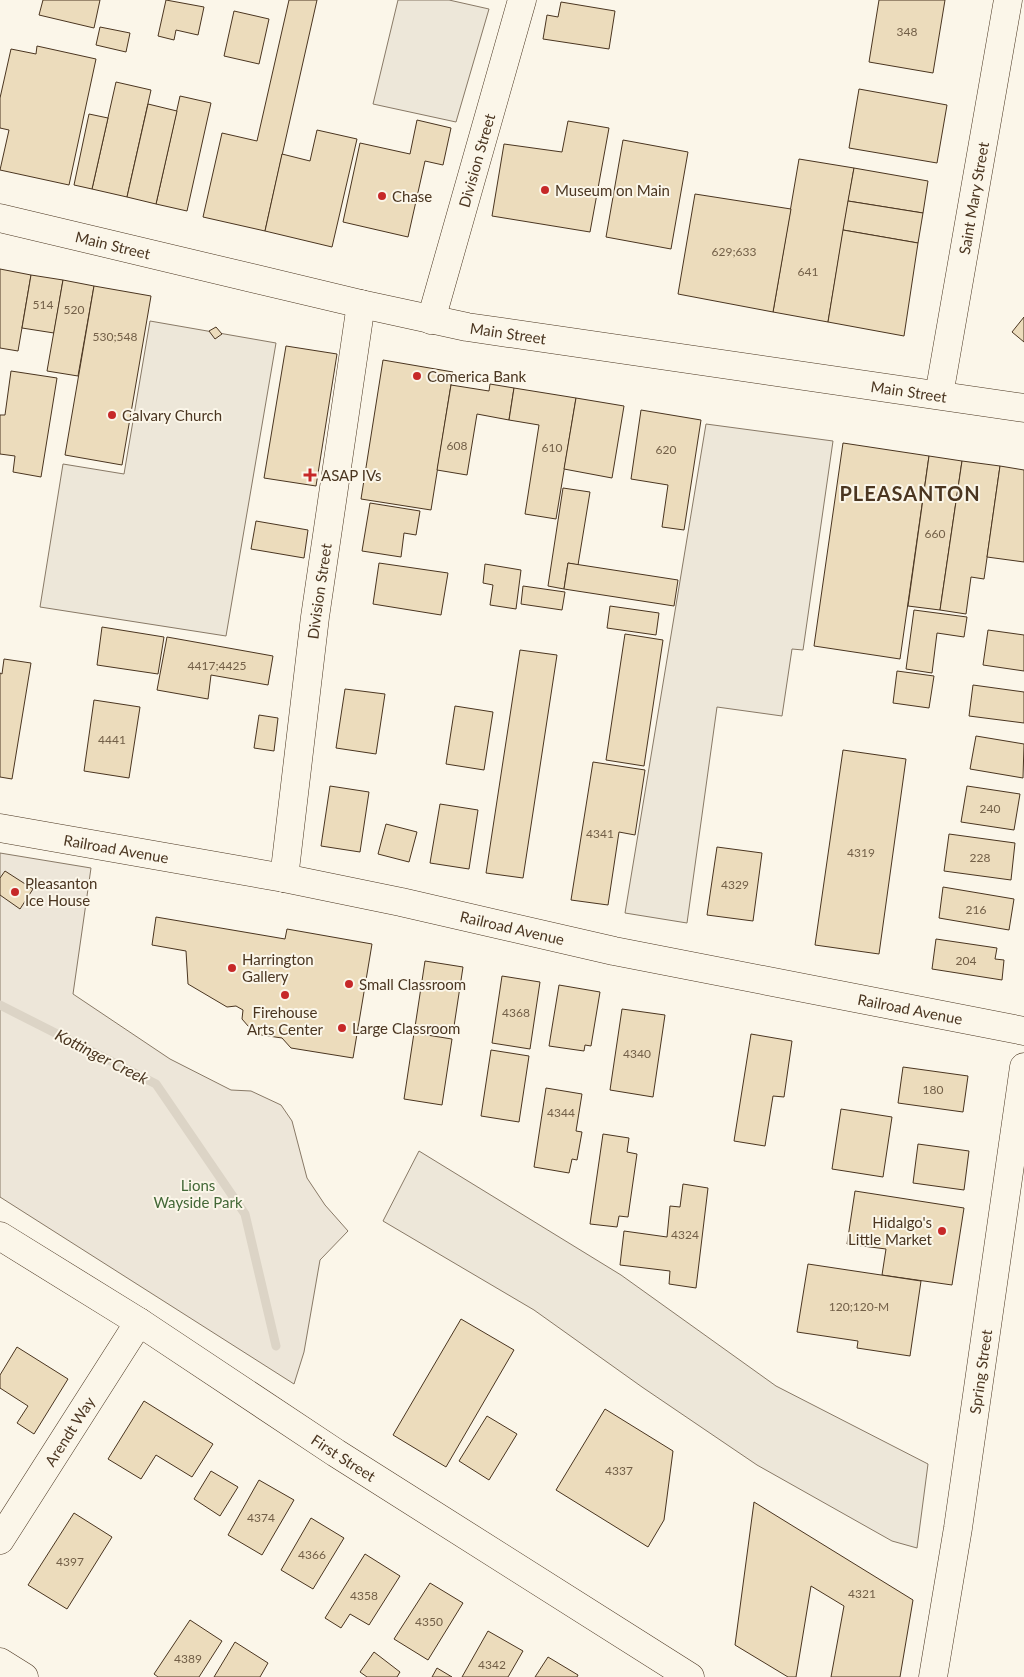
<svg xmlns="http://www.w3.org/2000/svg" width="1024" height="1677" font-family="Lato,sans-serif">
  <rect width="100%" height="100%" fill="#fbf6e9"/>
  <!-- green -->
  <path fill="#ede6d9" stroke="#887966" d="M0 853 91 868 73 994 170 1059 231 1090 251 1091 281 1105 292 1121 307 1178 325 1205 348 1231 320 1260 304 1352 294 1384 0 1197Z"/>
  <!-- parking -->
  <g fill="#ede7d9" stroke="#887966">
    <path d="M398 0H449L489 9 456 122 373 104Z"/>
    <path d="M150 321 276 343 226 636 40 607 63 464 124 474Z"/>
    <path d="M706 424 833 441 803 650 792 649 782 716 717 707 687 923 625 913Z"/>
    <path d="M419 1151 621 1275 776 1386 928 1464 917 1548 892 1541 757 1465 642 1387 534 1310 383 1221Z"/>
  </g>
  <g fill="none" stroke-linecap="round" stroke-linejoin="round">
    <!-- stream -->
    <path stroke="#dcd4c6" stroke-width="9" d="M0 1005 156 1084 245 1214 276 1346"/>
  </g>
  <!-- building -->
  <g fill="#ecdcbc" stroke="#4a3520">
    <path d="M43 0H100L94 28 39 15Z"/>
    <path d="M166 0 204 7 198 35 176 30 174 40 158 36Z"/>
    <path d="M289 0H317L265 231 203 217 222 133 257 141Z"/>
    <path d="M879 0H945L933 73 869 62Z"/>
    <path d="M561 2 615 11 609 49 543 39 547 15 558 17Z"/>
    <path d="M234 11 269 19 259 64 224 56Z"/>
    <path d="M100 27 130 33 126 52 96 45Z"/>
    <path d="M37 46 96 59 69 185 0 170 9 130 0 128V98L11 49 36 54Z"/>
    <path d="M116 82 151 90 127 197 92 189Z"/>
    <path d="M859 89 947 105 937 163 849 148Z"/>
    <path d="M180 96 211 103 187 211 156 204Z"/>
    <path d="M148 104 177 111 156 204 127 197Z"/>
    <path d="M89 114 108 118 92 189 74 185Z"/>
    <path d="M417 120 451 128 443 165 425 161 408 237 343 222 360 143 410 154Z"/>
    <path d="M568 121 609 128 590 232 492 216 504 144 562 152Z"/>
    <path d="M317 130 357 139 332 247 265 231 282 154 310 161Z"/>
    <path d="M623 140 688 152 671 249 606 237Z"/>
    <path d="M799 159 854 168 828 322 773 312Z"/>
    <path d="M854 168 928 181 923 213 848 201Z"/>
    <path d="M695 194 791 209 773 312 678 294Z"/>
    <path d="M848 201 923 213 918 243 843 230Z"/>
    <path d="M843 230 918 243 904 336 828 322Z"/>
    <path d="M0 269 31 275 18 351 0 348Z"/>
    <path d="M31 275 63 280 54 333 22 328Z"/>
    <path d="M63 280 94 286 78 376 47 371Z"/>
    <path d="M94 286 151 296 122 465 65 455Z"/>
    <path d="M1024 317V342L1012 332Z"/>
    <path d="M216 327 222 334 215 339 209 331Z"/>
    <path d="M286 346 337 354 316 486 264 478Z"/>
    <path d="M383 360 453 372 431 510 361 499Z"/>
    <path d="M11 371 57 378 41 477 13 472 15 456 0 454V415H5Z"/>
    <path d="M490 384 514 388 509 420 477 414 467 475 437 470 451 385 489 391Z"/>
    <path d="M514 388 576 398 556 519 525 514 539 425 509 420Z"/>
    <path d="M576 398 624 406 612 478 564 469Z"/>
    <path d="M641 410 701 420 684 530 662 527 668 485 631 479Z"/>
    <path d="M843 443 929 456 900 659 814 646Z"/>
    <path d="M929 456 962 461 940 610 908 606Z"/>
    <path d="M962 461 1000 466 984 579 971 577 966 614 940 610Z"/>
    <path d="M1000 466 1024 470V562L987 557Z"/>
    <path d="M563 488 590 492 578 565 568 563 564 589 548 586Z"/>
    <path d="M370 503 420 511 416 535 404 533 401 557 362 551Z"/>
    <path d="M256 521 308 530 304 558 251 549Z"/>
    <path d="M379 563 448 573 441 615 373 604Z"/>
    <path d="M568 563 678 580 674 606 564 589Z"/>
    <path d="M485 564 521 570 516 609 490 605 493 585 483 583Z"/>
    <path d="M523 586 565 592 562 610 521 604Z"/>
    <path d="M610 606 659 613 656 635 607 628Z"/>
    <path d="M914 610 967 617 964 637 937 633 932 673 906 669Z"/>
    <path d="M102 627 164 637 158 674 97 665Z"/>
    <path d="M988 630 1024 635V671L983 665Z"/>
    <path d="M625 634 663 640 644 766 606 760Z"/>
    <path d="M167 637 273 656 268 685 211 675 208 699 157 690Z"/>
    <path d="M520 650 557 655 523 878 486 873Z"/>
    <path d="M4 659 31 663 12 779 0 777V673L2 674Z"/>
    <path d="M897 671 934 676 929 708 893 703Z"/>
    <path d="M973 685 1024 692V723L969 716Z"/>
    <path d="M345 689 385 694 376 754 336 748Z"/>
    <path d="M94 700 140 707 129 778 84 771Z"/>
    <path d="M455 706 493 712 484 770 446 764Z"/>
    <path d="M259 715 278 718 274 751 254 748Z"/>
    <path d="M976 736 1024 744 1023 778 970 769Z"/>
    <path d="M843 750 906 759 879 954 815 945Z"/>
    <path d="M593 762 645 770 635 835 619 832 608 905 571 900Z"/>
    <path d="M330 786 369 792 360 852 321 846Z"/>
    <path d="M967 786 1020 794 1014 830 961 822Z"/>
    <path d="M440 804 478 810 469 869 430 863Z"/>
    <path d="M386 824 417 832 409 862 378 854Z"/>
    <path d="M949 834 1015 843 1011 880 944 871Z"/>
    <path d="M717 847 762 853 753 921 707 915Z"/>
    <path d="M5 871 33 889 20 909 0 895V878Z"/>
    <path d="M943 887 1014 899 1009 930 939 918Z"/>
    <path d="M156 917 285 939 287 929 372 944 353 1058 291 1048 282 1038 255 1034 242 1019 243 1010 236 1006 227 1007 188 984 186 951 152 945Z"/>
    <path d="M936 939 997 948 995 959 1004 960 1002 980 932 969Z"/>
    <path d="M425 961 463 967 453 1033 415 1027Z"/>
    <path d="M502 976 540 982 530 1049 492 1043Z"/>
    <path d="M559 985 600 992 591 1046 585 1045 584 1051 549 1046Z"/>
    <path d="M622 1009 665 1015 653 1097 610 1090Z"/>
    <path d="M414 1033 452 1039 442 1105 404 1099Z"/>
    <path d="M751 1034 792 1041 784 1097 773 1096 765 1146 734 1141Z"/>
    <path d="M491 1050 529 1056 519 1122 481 1116Z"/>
    <path d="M903 1067 968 1076 963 1112 898 1103Z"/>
    <path d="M546 1088 582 1094 576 1131 582 1132 577 1160 572 1159 569 1173 534 1167Z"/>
    <path d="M841 1109 892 1117 883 1177 832 1169Z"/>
    <path d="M603 1134 629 1138 627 1152 637 1154 628 1217 619 1216 617 1227 590 1224Z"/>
    <path d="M918 1144 969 1151 964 1190 913 1183Z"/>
    <path d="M683 1184 708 1188 696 1288 669 1284 670 1271 620 1265 624 1231 667 1237 670 1206 680 1207Z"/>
    <path d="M855 1191 964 1208 952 1285 882 1275 886 1249 847 1244Z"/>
    <path d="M808 1264 921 1281 910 1356 857 1348 858 1341 797 1332Z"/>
    <path d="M461 1319 514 1350 446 1467 393 1435Z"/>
    <path d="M17 1347 68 1379 34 1434 17 1423 28 1406 0 1388V1375Z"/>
    <path d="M144 1401 213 1444 192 1477 156 1455 141 1479 108 1459Z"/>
    <path d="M605 1409 673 1451 664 1520 648 1547 556 1490Z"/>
    <path d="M487 1416 517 1434 489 1480 459 1461Z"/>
    <path d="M211 1471 238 1487 220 1516 194 1499Z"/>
    <path d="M259 1480 294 1500 262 1555 228 1535Z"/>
    <path d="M754 1502 913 1600 900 1677H831L844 1606 811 1586 796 1677H788L735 1645Z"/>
    <path d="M74 1513 112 1537 67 1609 28 1585Z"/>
    <path d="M311 1518 344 1538 313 1589 281 1570Z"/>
    <path d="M365 1554 400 1576 369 1625 350 1614 341 1628 325 1618Z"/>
    <path d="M430 1583 463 1603 428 1660 394 1639Z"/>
    <path d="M190 1620 222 1641 199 1677H158L154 1674Z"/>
    <path d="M488 1631 523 1651 508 1677H462Z"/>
    <path d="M235 1642 268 1663 260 1677H214Z"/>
    <path d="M374 1652 400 1672 397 1677H367L360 1672Z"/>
    <path d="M548 1657 578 1675 577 1677H535Z"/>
    <path d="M437 1668 452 1677H432Z"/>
  </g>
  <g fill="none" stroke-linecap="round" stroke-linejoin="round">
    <defs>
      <g id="minor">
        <path id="s1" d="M0 218 361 304 467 327 1024 408"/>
        <path id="s2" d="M431 320 522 0"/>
        <path id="s3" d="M939 395 1008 0"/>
        <path id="s4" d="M0 828 284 878 401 902 614 951 1024 1031"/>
        <path id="s5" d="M284 878 315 617 361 304"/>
        <path id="s6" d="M0 1236 139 1322 336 1453 690 1677"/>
        <path id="s7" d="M0 1540 139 1322"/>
        <path d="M0 1662 24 1677"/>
        <path id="s8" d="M933 1677 958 1528 1024 1067"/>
      </g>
    </defs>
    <!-- minor casing -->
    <use href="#minor" stroke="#4a3520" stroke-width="29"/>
    <!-- minor -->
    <use href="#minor" stroke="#fbf6e9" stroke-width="28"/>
  </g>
  <!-- markers -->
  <g fill="#c62828" stroke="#fbf6e9" stroke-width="2">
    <circle cx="545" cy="190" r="5"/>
    <circle cx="382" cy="196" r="5"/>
    <circle cx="417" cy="376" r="5"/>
    <circle cx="112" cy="415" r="5"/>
    <path d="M307.5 467.5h5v5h5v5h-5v5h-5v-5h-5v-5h5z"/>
    <circle cx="15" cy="892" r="5"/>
    <circle cx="232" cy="968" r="5"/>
    <circle cx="349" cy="984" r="5"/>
    <circle cx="285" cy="995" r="5"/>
    <circle cx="342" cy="1028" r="5"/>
    <circle cx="942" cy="1231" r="5"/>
  </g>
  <g text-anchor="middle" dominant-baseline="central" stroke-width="4" stroke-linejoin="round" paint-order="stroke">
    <!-- number labels -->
    <g font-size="12" fill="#725f47">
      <text x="907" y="31">348</text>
      <text x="734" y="251">629;633</text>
      <text x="808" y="271">641</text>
      <text x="43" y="304">514</text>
      <text x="74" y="309">520</text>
      <text x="115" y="336">530;548</text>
      <text x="457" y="445">608</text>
      <text x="552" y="447">610</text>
      <text x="666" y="449">620</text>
      <text x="935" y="533">660</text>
      <text x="217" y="665">4417;4425</text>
      <text x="112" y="739">4441</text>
      <text x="990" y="808">240</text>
      <text x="600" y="833">4341</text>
      <text x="861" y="852">4319</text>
      <text x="980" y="857">228</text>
      <text x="735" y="884">4329</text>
      <text x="976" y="909">216</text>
      <text x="966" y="960">204</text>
      <text x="516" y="1012">4368</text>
      <text x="637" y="1053">4340</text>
      <text x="933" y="1089">180</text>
      <text x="561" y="1112">4344</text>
      <text x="685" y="1234">4324</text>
      <text x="859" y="1306">120;120-M</text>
      <text x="619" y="1470">4337</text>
      <text x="261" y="1517">4374</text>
      <text x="312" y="1554">4366</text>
      <text x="70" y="1561">4397</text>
      <text x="862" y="1593">4321</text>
      <text x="364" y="1595">4358</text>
      <text x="429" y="1621">4350</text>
      <text x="188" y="1658">4389</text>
      <text x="492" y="1664">4342</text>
    </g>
    <!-- street labels -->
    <g font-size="15" fill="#4a3520" stroke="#fbf6e9">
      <text stroke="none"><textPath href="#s2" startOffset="166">Division Street</textPath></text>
      <text stroke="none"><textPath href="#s3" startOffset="200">Saint Mary Street</textPath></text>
      <text stroke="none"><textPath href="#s1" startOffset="116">Main Street</textPath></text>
      <text stroke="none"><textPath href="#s1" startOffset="521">Main Street</textPath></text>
      <text stroke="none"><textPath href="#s1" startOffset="926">Main Street</textPath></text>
      <text stroke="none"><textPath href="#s5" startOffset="289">Division Street</textPath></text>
      <text stroke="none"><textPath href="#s4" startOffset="118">Railroad Avenue</textPath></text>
      <text stroke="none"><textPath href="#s4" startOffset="522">Railroad Avenue</textPath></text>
      <text stroke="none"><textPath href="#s4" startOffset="928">Railroad Avenue</textPath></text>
      <text stroke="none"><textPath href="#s8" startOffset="309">Spring Street</textPath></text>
      <text stroke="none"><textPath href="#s7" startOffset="129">Arendt Way</textPath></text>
      <text stroke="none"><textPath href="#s6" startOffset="409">First Street</textPath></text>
    </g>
    <!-- poi labels -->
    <g font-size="15" fill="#4a3520" stroke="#fbf6e9" text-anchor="start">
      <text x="555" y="190">Museum on Main</text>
      <text x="392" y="196">Chase</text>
      <text x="427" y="376">Comerica Bank</text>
      <text x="122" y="415">Calvary Church</text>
      <text x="321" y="475">ASAP IVs</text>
      <text x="25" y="883">Pleasanton<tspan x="25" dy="17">Ice House</tspan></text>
      <text x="242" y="959">Harrington<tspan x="242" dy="17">Gallery</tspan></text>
      <text x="359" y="984">Small Classroom</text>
      <text x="285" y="1012" text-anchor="middle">Firehouse<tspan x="285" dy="17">Arts Center</tspan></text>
      <text x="352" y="1028">Large Classroom</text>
      <text x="932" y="1222" text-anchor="end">Hidalgo's<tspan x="932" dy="17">Little Market</tspan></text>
    </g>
    <!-- park labels -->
    <g font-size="15" fill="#436837" stroke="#fbf6e9">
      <text x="198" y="1185">Lions<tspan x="198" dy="17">Wayside Park</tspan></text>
    </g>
    <!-- water labels -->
    <g font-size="16" font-style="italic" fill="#4a3520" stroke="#fbf6e9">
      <text transform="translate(102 1056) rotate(27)">Kottinger Creek</text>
    </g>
    <!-- district labels -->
    <g font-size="20" font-weight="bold" letter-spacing="1" fill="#4a3520" stroke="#fbf6e9">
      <text x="910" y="493">PLEASANTON</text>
    </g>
  </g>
</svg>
